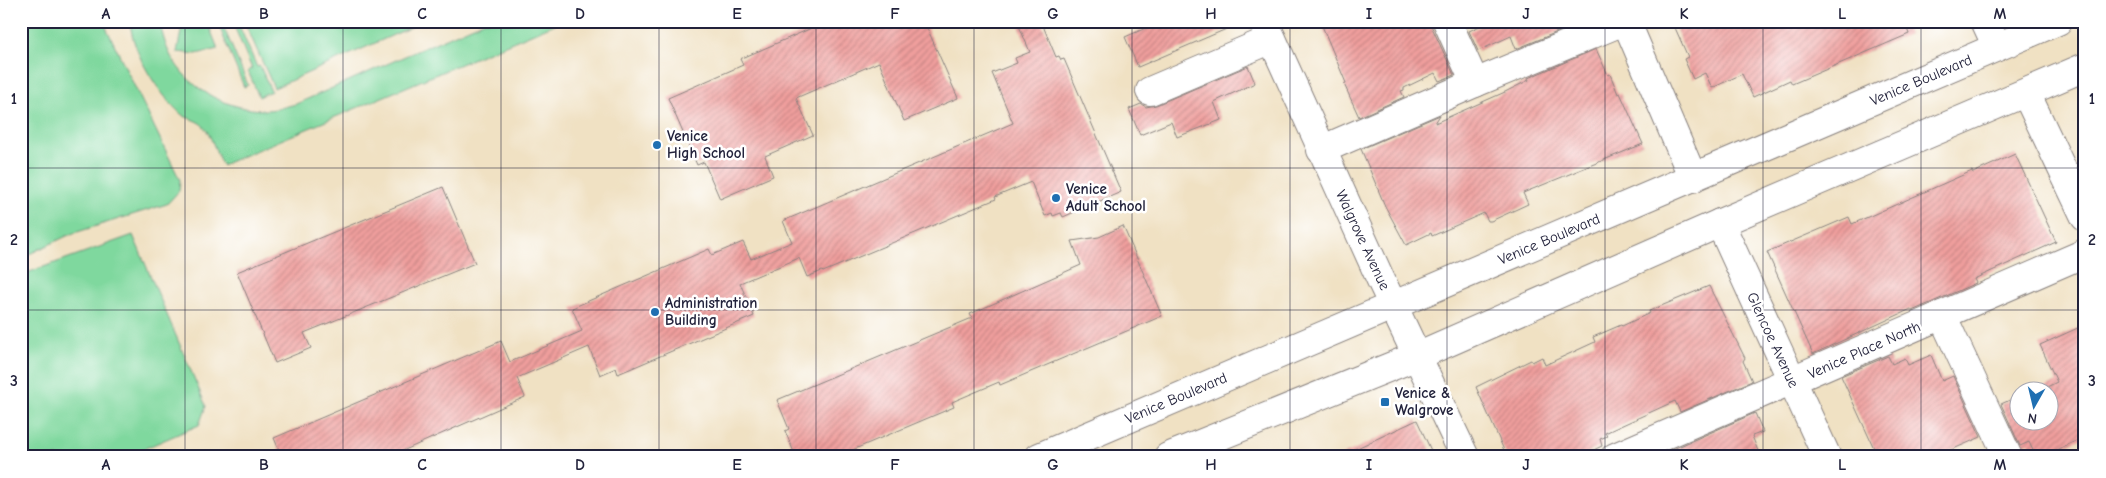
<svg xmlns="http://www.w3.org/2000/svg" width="2106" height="478" font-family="'Comic Neue',sans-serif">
  <defs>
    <pattern id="building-hatch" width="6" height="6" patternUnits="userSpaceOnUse" patternTransform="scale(1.25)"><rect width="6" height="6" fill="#f09f9d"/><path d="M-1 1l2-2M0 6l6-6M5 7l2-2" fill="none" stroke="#c28181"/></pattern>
  </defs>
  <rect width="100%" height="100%" fill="#fff"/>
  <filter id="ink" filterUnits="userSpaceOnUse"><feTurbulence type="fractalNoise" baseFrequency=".02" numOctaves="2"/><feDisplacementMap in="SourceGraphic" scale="10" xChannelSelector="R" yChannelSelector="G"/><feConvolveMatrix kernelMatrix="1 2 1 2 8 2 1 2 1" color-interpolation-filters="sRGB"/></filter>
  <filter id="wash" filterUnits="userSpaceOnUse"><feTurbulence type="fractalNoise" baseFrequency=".0096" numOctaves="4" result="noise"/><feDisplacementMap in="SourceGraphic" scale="20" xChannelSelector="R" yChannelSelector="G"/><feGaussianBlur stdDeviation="1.12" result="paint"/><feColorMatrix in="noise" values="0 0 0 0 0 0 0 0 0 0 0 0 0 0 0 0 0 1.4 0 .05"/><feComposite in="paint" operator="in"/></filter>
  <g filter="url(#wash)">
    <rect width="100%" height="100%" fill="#f0e1c3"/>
    <!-- grass -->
    <g fill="#7fd89e" stroke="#507d6c">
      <path d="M21 21H103L180 180 179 191 167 204 71 234 21 258Z"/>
      <path d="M130 21H159C163 35 166 50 174 61 193 92 230 110 266 110 276 110 287 106 296 104L485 21H562L222 165C217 155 211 135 204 127 199 120 187 119 181 114 158 93 132 53 130 21Z"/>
      <path d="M183 21H207L218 49 196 54 177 52Z"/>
      <path d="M217 21H221L248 85 244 87Z"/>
      <path d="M232 21H237L257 67 260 66 271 91 259 97 248 71 252 69Z"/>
      <path d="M244 21H425L274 88Z"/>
      <path d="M133 235 206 406 199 425 125 457H21V275Z"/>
    </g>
    <g id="blocks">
      <!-- building -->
      <g fill="url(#building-hatch)">
        <path d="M828 21H924L958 98 904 121 879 62 796 98 813 135 765 156 773 176 720 199 704 162 697 165 668 98 743 65 740 59Z"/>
        <path d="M1017 21H1041L1056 57 1059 56 1061 60 1064 59 1121 192 1063 217 1061 213 1053 216 1052 213 1045 216 1031 182 995 197 996 199 823 272 822 271 807 277 799 258 740 283 754 316 618 374 616 368 600 375 589 347 517 378 525 397 389 457H282L274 438 501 341 510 362 582 331 572 308 709 249 712 255 743 242 751 259 792 242 783 221 1013 123 992 73 1017 63 1015 58 1030 52Z"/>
        <path d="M1162 21H1245L1138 67 1125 37Z"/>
        <path d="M1320 21H1429L1454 75 1439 81 1435 73 1404 88V90L1401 91 1404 97 1359 117 1344 84 1346 83Z"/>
        <path d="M1491 21H1570L1572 26 1516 49 1511 36 1478 51 1469 31Z"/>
        <path d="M1672 21H1826L1829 27 1842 21H1904L1909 34 1792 84 1790 80 1753 97 1742 74 1712 88 1705 73 1693 79 1684 59 1688 57Z"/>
        <path d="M1596 49 1608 75 1610 74 1618 94 1620 93 1643 144 1523 193 1528 204 1491 221H1488L1484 213 1432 236 1431 233 1406 245 1385 206 1361 149 1440 115 1435 123 1505 92 1529 80 1528 78Z"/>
        <path d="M1248 66 1255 83 1214 102 1221 120 1177 137 1171 122 1140 135 1129 109 1141 104 1146 107 1156 105Z"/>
        <path d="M2015 154 2056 242 1974 279 1976 283 1912 311 1911 309 1813 354 1767 252 1849 217 1852 224 1972 171 1973 173Z"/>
        <path d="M443 187 475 263 304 333 311 348 275 363 237 272Z"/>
        <path d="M1123 226 1162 316 1000 385 999 382 952 402 954 407 836 457H796L785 431 789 429 777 400 972 318 970 314 1081 265 1072 241 1099 237Z"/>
        <path d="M1709 286 1745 358 1743 361 1752 381 1680 412 1675 401 1605 433 1607 436 1600 439 1602 446 1579 457H1507L1476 387 1531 360 1532 362 1542 357 1545 365 1595 342 1593 337 1621 325 1622 326 1650 313 1649 311Z"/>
        <path d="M2080 327 2085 337V437L2040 457H2036L2029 442 2020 446 2001 404 2010 400 2011 403 2018 400V420H2048V390H2041L2057 382 2040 345Z"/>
        <path d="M1931 355 1942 381 1953 376 1981 437 1935 457H1878L1841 376 1888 356 1892 364 1905 358 1908 365Z"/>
        <path d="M1755 413 1763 432 1752 436 1758 451 1744 457H1655Z"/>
        <path d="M1417 420 1434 457H1338Z"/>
      </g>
    </g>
  </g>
  <g filter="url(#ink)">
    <use href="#blocks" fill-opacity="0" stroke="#89827f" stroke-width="1"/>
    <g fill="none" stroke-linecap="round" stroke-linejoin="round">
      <defs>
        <g id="minor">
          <path d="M1264 21 1380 278 1465 457"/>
          <path d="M1447 21 1475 83"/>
          <path d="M1626 21 1693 178"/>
          <path d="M1985 21 1997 47"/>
          <path d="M1150 91 1272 39"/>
          <path d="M2026 93 2085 217"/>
          <path d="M1321 150 1475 83 1624 21"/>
          <path d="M1720 223 1827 457"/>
          <path d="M1942 315 2008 457"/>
          <path d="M1615 457 2085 253"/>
        </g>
        <g id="major">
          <path d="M1039 457 2058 21"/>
          <path d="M1168 457 1417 356 1720 223 2085 67"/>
        </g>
      </defs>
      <!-- minor casing -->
      <use href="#minor" stroke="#89827f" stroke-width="30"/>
      <!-- major casing -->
      <use href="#major" stroke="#89827f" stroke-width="30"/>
      <!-- minor -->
      <use href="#minor" stroke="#fff" stroke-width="28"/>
      <!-- major -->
      <use href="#major" stroke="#fff" stroke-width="28"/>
    </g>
  </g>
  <!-- grid -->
  <path fill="none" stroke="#22223b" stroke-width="1" stroke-opacity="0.55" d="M185 21V457M343 21V457M501 21V457M659 21V457M816 21V457M974 21V457M1132 21V457M1290 21V457M1447 21V457M1605 21V457M1763 21V457M1921 21V457M21 168H2085M21 310H2085"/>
  <!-- markers -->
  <g fill="#1f6fb2" stroke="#fff" stroke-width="2">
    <circle cx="657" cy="145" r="5"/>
    <circle cx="1056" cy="198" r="5"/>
    <circle cx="655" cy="312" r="5"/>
    <rect x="1380" y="397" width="10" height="10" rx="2.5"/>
  </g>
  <g text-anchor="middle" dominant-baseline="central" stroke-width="5" stroke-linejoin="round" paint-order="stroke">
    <!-- street labels -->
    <g font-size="15" fill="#22223b" stroke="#fff">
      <text transform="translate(1921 80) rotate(-23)">Venice Boulevard</text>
      <text transform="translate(1549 239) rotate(-23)">Venice Boulevard</text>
      <text transform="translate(1363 240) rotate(65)">Walgrove Avenue</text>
      <text transform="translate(1773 340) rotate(65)">Glencoe Avenue</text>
      <text transform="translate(1864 350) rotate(-24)">Venice Place North</text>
      <text transform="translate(1176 398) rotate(-23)">Venice Boulevard</text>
    </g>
    <!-- poi labels -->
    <g font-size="15" font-weight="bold" fill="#22223b" stroke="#fff" text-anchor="start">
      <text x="667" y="136">Venice<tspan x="667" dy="17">High School</tspan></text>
      <text x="1066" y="189">Venice<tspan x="1066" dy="17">Adult School</tspan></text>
      <text x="665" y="303">Administration<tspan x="665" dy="17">Building</tspan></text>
      <text x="1395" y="393">Venice &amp;<tspan x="1395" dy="17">Walgrove</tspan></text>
    </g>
  </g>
  <!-- margin -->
  <rect width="2106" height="478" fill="none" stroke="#fff" stroke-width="55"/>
  <!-- north arrow -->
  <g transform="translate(2034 406) rotate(188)"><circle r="24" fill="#ffffff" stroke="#a7a7b1"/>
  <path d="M0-4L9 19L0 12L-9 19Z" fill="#1f6fb2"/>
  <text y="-8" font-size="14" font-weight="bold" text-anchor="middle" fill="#22223b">N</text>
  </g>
  <rect x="28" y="28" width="2050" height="422" fill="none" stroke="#22223b" stroke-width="2"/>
  <g font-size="16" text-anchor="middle" font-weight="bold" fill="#22223b">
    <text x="106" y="19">A</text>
    <text x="264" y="19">B</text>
    <text x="422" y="19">C</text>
    <text x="580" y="19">D</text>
    <text x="737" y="19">E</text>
    <text x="895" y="19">F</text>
    <text x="1053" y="19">G</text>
    <text x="1211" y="19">H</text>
    <text x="1369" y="19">I</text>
    <text x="1526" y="19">J</text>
    <text x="1684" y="19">K</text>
    <text x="1842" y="19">L</text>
    <text x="2000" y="19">M</text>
    <text x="14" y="104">1</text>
    <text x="2092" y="104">1</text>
    <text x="14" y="245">2</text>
    <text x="2092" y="245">2</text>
    <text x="14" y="386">3</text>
    <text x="2092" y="386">3</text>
    <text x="106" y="470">A</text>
    <text x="264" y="470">B</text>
    <text x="422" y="470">C</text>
    <text x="580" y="470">D</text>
    <text x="737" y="470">E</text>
    <text x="895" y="470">F</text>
    <text x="1053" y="470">G</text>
    <text x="1211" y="470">H</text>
    <text x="1369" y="470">I</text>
    <text x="1526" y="470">J</text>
    <text x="1684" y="470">K</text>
    <text x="1842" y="470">L</text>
    <text x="2000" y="470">M</text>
  </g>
</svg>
